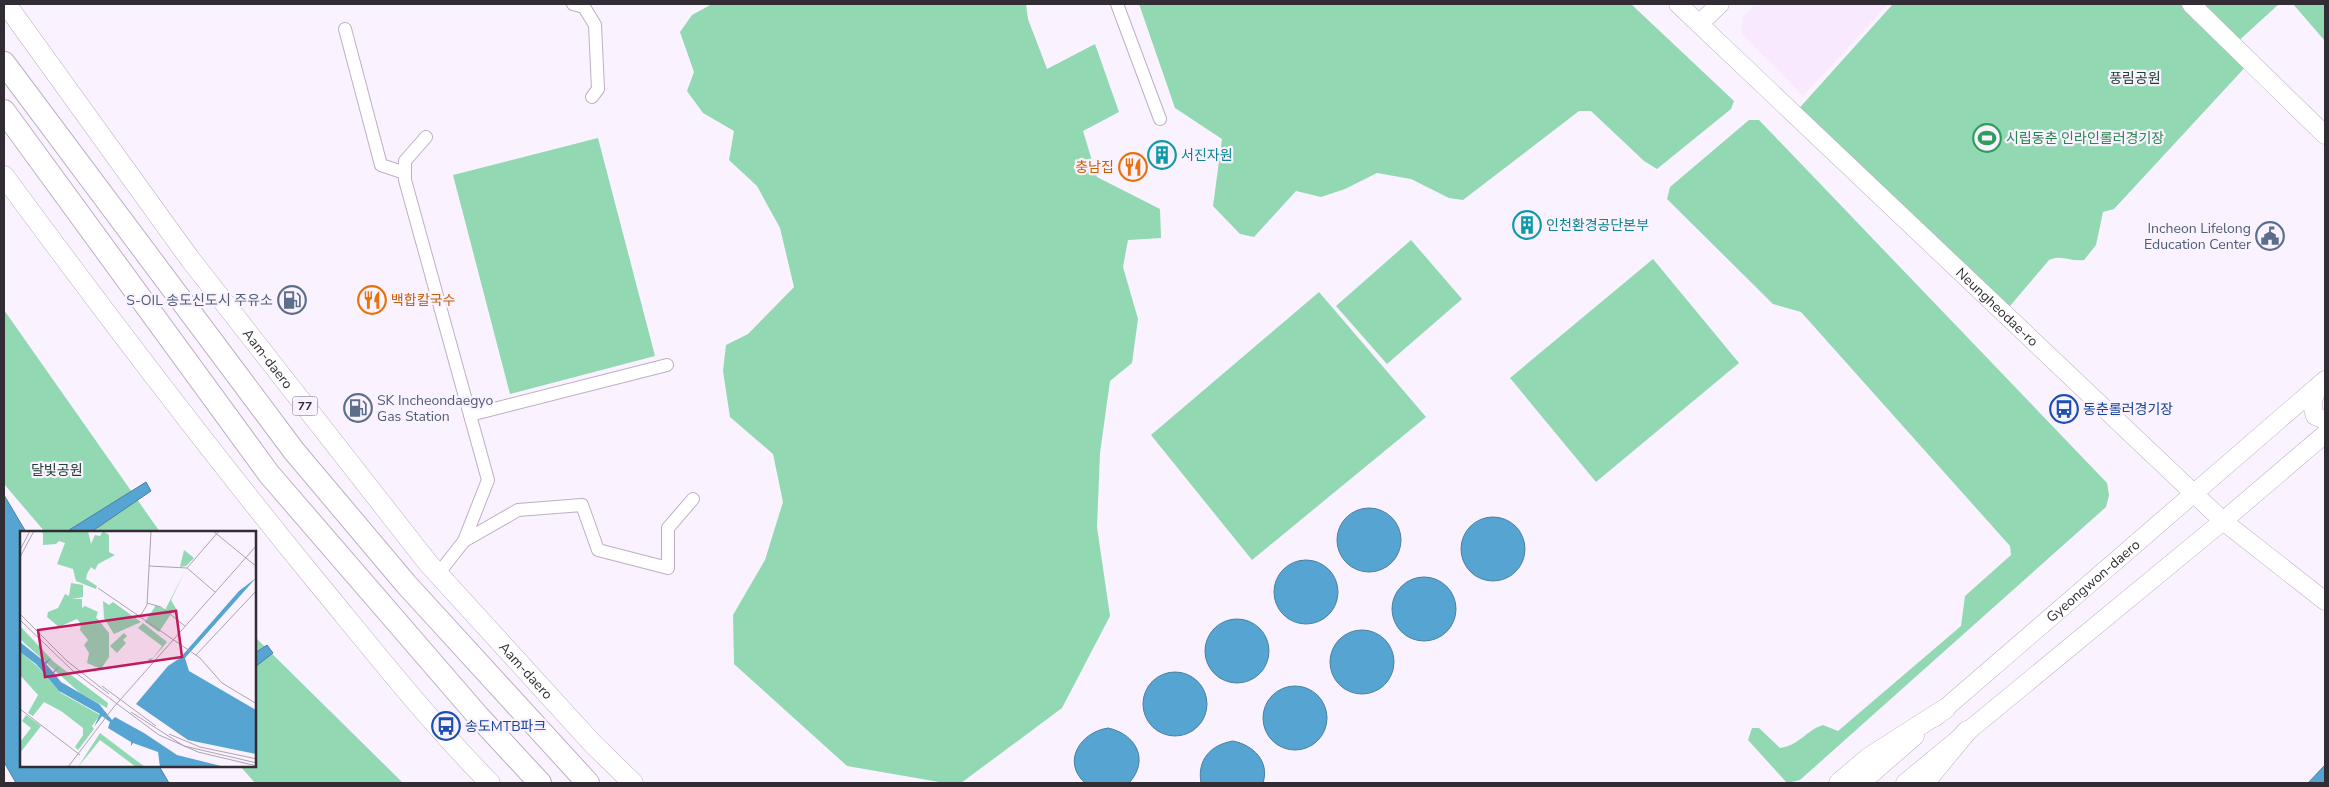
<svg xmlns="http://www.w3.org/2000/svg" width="2329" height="787" font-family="'Nunito Sans','Noto Sans KR',sans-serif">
  <rect width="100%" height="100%" fill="#fbf2ff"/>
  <!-- built -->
  <path fill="#f8e9ff" d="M1755 4H1888L1803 96 1741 33 1743 17Z"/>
  <!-- green -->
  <g fill="#91d8b3">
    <path d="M712 4H1026L1028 19 1047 69 1095 44 1119 112 1083 131 1097 177 1160 209 1161 238 1128 240 1123 267 1138 319 1132 363 1110 381 1100 453 1097 527 1110 616 1062 708 961 783H945L847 766 734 664 733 615 765 560 783 502 773 454 730 417 723 371 726 345 748 334 794 287 780 228 757 186 729 160 734 131 703 113 687 91 694 72 680 32 692 15Z"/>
    <path d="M1139 4H1631L1734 101 1731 109 1657 169 1644 161 1591 111H1579L1463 200 1449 198 1411 179 1377 173 1345 189 1321 197 1296 191 1254 237 1240 234 1213 206 1222 139 1175 108Z"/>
    <path d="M1893 4H2279L2234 45 2250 62 2114 209 2103 212 2096 245 2084 260C2070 262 2062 254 2049 260L2004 313 1794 114Z"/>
    <path d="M2293 4H2325V41Z"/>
    <path d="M1749 120H1759L2107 483 2109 495 2106 507 1800 780 1787 783 1748 740 1752 728H1759L1780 748C1800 745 1805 731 1823 725L1838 731 1961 626 1965 596 2011 555 2010 546 1801 312 1773 304 1667 199 1670 187Z"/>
    <path d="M598 138 655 356 510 394 453 175Z"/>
    <path d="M1411 240 1462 299 1387 364 1336 306Z"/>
    <path d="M1653 259 1739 363 1596 482 1510 378Z"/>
    <path d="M1319 292 1426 417 1252 560 1151 435Z"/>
    <path d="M4 310 160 532H45L4 484Z"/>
    <path d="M255 637 403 783H255L240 766H255Z"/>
  </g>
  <!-- water -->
  <g fill="#55a4d1" stroke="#4a80a2">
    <path d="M146 482 151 491 91 532H66Z"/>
    <path d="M4 495 26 532H21V766H159L169 783H16L4 762Z"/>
    <circle cx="1369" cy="540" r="32"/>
    <circle cx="1493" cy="549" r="32"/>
    <circle cx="1306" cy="592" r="32"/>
    <circle cx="1424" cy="609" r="32"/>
    <circle cx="1237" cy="651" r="32"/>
    <circle cx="1362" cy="662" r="32"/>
    <path d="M267 645 273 653 255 667V653Z"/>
    <circle cx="1175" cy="704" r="32"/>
    <circle cx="1295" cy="718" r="32"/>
    <path d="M1108 728C1136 734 1150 760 1129 783H1085C1061 761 1081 732 1108 728Z"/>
    <path d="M1233 741C1253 745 1270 761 1263 783H1201C1197 760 1210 745 1233 741Z"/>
    <path d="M2325 765V783H2308Z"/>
  </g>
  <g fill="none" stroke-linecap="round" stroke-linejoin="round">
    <defs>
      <g id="street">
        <path d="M573 4 584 7 595 25 598 89 592 97"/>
        <path d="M1117 4 1160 119"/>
        <path d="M345 29 381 165 405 173"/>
        <path d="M426 137 405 161V180L488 480 464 541"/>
        <path d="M470 415 667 365"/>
        <path d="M438 574 464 541 518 510 582 505 598 550 668 568V528L693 499"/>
      </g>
      <g id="secondary">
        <path id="s1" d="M1678 4 2223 521 2325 601"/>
        <path d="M2191 4 2325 135"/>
        <path d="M1699 24 1720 4"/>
        <path d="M2320 385C2314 396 2310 403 2315 416L2325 420"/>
        <path id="s2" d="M1934 718 2325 380"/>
        <path d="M1861 783 1915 736"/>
        <path d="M1905 783 2223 521 2325 434"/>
      </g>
      <g id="primary">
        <path id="s3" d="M6 4 190 259 428 563 593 744 633 783"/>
        <path d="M4 176C105 313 208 449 317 582 373 650 428 720 490 783"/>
        <path d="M1839 783 1870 757 1945 709"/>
        <path d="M1924 783 1967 731"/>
      </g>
      <g id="highway">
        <path d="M4 63 294 451 406 584 588 783"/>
        <path d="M4 111 269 474 478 716 540 783"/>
      </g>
    </defs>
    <!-- street casing -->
    <use href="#street" stroke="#bdafc3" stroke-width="14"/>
    <!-- secondary casing -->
    <use href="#secondary" stroke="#bdafc3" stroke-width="19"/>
    <!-- primary casing -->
    <use href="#primary" stroke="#bdafc3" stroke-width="21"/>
    <!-- highway casing -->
    <use href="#highway" stroke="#bdafc3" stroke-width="24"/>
    <!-- street -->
    <use href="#street" stroke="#fff" stroke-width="12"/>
    <!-- secondary -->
    <use href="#secondary" stroke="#fff" stroke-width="18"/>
    <!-- primary -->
    <use href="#primary" stroke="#fff" stroke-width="20"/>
    <!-- highway -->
    <use href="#highway" stroke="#fff" stroke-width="22"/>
  </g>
  <!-- icons -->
  <defs>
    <symbol id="stadium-ring" viewBox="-11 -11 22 22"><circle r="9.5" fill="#fbf2ff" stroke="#2e9e5b" stroke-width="1.5"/><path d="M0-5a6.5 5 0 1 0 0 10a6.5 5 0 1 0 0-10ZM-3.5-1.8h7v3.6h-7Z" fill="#2e9e5b"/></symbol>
    <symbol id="building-ring" viewBox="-11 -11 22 22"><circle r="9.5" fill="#fbf2ff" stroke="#0f9aa8" stroke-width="1.5"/><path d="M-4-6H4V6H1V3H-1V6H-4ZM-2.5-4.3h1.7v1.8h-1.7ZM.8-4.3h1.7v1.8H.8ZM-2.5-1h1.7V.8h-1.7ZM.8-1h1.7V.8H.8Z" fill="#0f9aa8"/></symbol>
    <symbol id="restaurant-ring" viewBox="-11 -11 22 22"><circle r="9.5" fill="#fbf2ff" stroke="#e8710a" stroke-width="1.5"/><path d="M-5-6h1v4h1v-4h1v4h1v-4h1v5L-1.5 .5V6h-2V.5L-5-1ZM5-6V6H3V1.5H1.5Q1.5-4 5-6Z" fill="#e8710a"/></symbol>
    <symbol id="civic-ring" viewBox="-11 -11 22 22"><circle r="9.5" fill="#fbf2ff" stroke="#5c6f8a" stroke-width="1.5"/><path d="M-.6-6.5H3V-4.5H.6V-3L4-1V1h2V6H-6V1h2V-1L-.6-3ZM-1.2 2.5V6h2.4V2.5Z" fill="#5c6f8a"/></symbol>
    <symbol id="fuel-ring" viewBox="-11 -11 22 22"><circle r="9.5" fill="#fbf2ff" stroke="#5c6f8a" stroke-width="1.5"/><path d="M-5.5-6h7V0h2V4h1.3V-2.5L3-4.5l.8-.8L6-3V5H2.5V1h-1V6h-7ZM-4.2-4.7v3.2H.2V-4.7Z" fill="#5c6f8a"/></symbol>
    <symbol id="bus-ring" viewBox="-11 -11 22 22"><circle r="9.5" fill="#fbf2ff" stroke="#1a4fb4" stroke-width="1.5"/><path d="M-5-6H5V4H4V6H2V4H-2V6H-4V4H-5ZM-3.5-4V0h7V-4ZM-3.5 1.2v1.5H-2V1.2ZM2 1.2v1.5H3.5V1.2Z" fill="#1a4fb4"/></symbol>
  </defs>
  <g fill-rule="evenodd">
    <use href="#stadium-ring" x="1971" y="122" width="32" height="32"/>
    <use href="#building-ring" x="1146" y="139" width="32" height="32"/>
    <use href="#restaurant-ring" x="1117" y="151" width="32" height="32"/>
    <use href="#building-ring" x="1511" y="209" width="32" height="32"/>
    <use href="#civic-ring" x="2254" y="220" width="32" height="32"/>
    <use href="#fuel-ring" x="276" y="284" width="32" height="32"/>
    <use href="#restaurant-ring" x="356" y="284" width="32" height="32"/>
    <use href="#fuel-ring" x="342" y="392" width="32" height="32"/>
    <use href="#bus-ring" x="2048" y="393" width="32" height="32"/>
    <use href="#bus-ring" x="430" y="710" width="32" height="32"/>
  </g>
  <g text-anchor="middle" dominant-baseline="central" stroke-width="4.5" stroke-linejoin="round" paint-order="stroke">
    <!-- shield labels -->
    <rect fill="#fbf2ff" stroke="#6e6871" stroke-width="1" x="292.5" y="396.5" width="25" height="19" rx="4"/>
    <g font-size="12" font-weight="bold" fill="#322d34">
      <text x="305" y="406">77</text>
    </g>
    <!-- park labels -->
    <g font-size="14" fill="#1d4230" stroke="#fbf2ff">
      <text x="2135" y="78">풍림공원</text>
      <text x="57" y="470">달빛공원</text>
    </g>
    <!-- leisure labels -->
    <g font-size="14" fill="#27864d" stroke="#fbf2ff" text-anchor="start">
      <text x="2006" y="138">시립동춘 인라인롤러경기장</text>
    </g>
    <!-- culture labels -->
    <g font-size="14" fill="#0d838f" stroke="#fbf2ff" text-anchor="start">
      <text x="1181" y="155">서진자원</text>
      <text x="1546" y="225">인천환경공단본부</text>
    </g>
    <!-- food labels -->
    <g font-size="14" fill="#c56008" stroke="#fbf2ff" text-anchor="end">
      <text x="1114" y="167">충남집</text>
      <text x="391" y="300" text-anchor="start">백합칼국수</text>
    </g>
    <!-- service labels -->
    <g font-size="14" fill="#4e5e75" stroke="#fbf2ff" text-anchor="end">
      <text x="2251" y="228">Incheon Lifelong<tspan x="2251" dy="16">Education Center</tspan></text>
      <text x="273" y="300">S-OIL 송도신도시 주유소</text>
      <text x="377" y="400" text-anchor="start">SK Incheondaegyo<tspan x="377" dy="16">Gas Station</tspan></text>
    </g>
    <!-- street labels -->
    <g font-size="14" fill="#322d34" stroke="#fbf2ff">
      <text stroke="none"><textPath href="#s1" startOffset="440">Neungheodae-ro</textPath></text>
      <text stroke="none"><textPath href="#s3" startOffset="441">Aam-daero</textPath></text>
      <text stroke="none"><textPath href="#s2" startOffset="210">Gyeongwon-daero</textPath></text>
      <text stroke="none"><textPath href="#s3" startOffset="846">Aam-daero</textPath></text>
    </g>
    <!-- transit labels -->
    <g font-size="14" fill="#164399" stroke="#fbf2ff" text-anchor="start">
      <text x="2083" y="409">동춘롤러경기장</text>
      <text x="465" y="726">송도MTB파크</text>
    </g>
  </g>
  <!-- overview -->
  <g transform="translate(20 531)">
    <rect width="236" height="236" fill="#fbf2ff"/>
    <path d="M18 0H68L71 13 75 4 80 5 83 0 89 4V21L95 24 78 33 75 39 71 36 67 43 66 48 77 55 76 58 56 50 53 38 37 33 45 12 39 10 36 13 23 14V2ZM164 19 174 27 166 35 160 36ZM166 38 151 69 158 81 153 80 139 101 125 91 136 74 145 79ZM51 52 63 54V66L52 68H62V77L65 75 78 81 76 86 89 102V126L81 138 67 132 69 122 64 114 68 109 60 99 61 93 57 88 39 96 27 86 28 81 38 77 45 63 49 65ZM83 70 89 74 93 71 121 91 94 103 84 87ZM123 92 147 111 130 131 128 128 133 127 142 115 118 97ZM0 95 34 131 88 172 87 177 60 162 0 108ZM104 102 107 105 103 109 106 112 97 122 90 115ZM0 121 16 134 41 162 80 184 72 195 74 198 58 219 55 216 63 204V197L41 180 24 171 13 185 8 182 18 164 0 144ZM6 184 21 195 0 222V211L11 197 2 190ZM80 202 105 221 125 236H116L80 209 58 236Z" fill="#91d8b3"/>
    <path d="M236 47 165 127 169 140 236 179V223L168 209 116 173 148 135 160 127 219 60ZM0 111 25 131 31 127 26 133 33 141 40 135 34 142 41 151 79 173 92 189 95 186 124 202 157 224 205 236H140L138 221 113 212 111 215V211L88 197 90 191 82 185 74 196 80 183 39 160 16 133 0 121Z" fill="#55a4d1"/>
    <path fill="none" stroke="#aba3ae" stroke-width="1" d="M193 0 237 36M0 19 10 0M0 26 14 0M129 35 167 37 199 0M167 37 195 61M78 57 180 127 202 152 237 173M127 72 141 76 165 95M0 83 47 130 89 163M119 87 127 74 131 0M0 89 53 140 139 204 178 221 237 235M176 124 237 59M82 155 136 195M0 178 60 224M111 181 164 215 237 232M149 203 180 216 237 228M48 236 93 177 237 14"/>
    <path fill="#c2185b" fill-opacity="0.15" stroke="#c2185b" stroke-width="2.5" d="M156 80 162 126 25 146 18 99Z"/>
    <rect width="236" height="236" fill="none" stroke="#322d34" stroke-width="2.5"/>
  </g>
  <!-- border -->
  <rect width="2329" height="787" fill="none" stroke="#322d34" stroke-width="10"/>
</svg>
